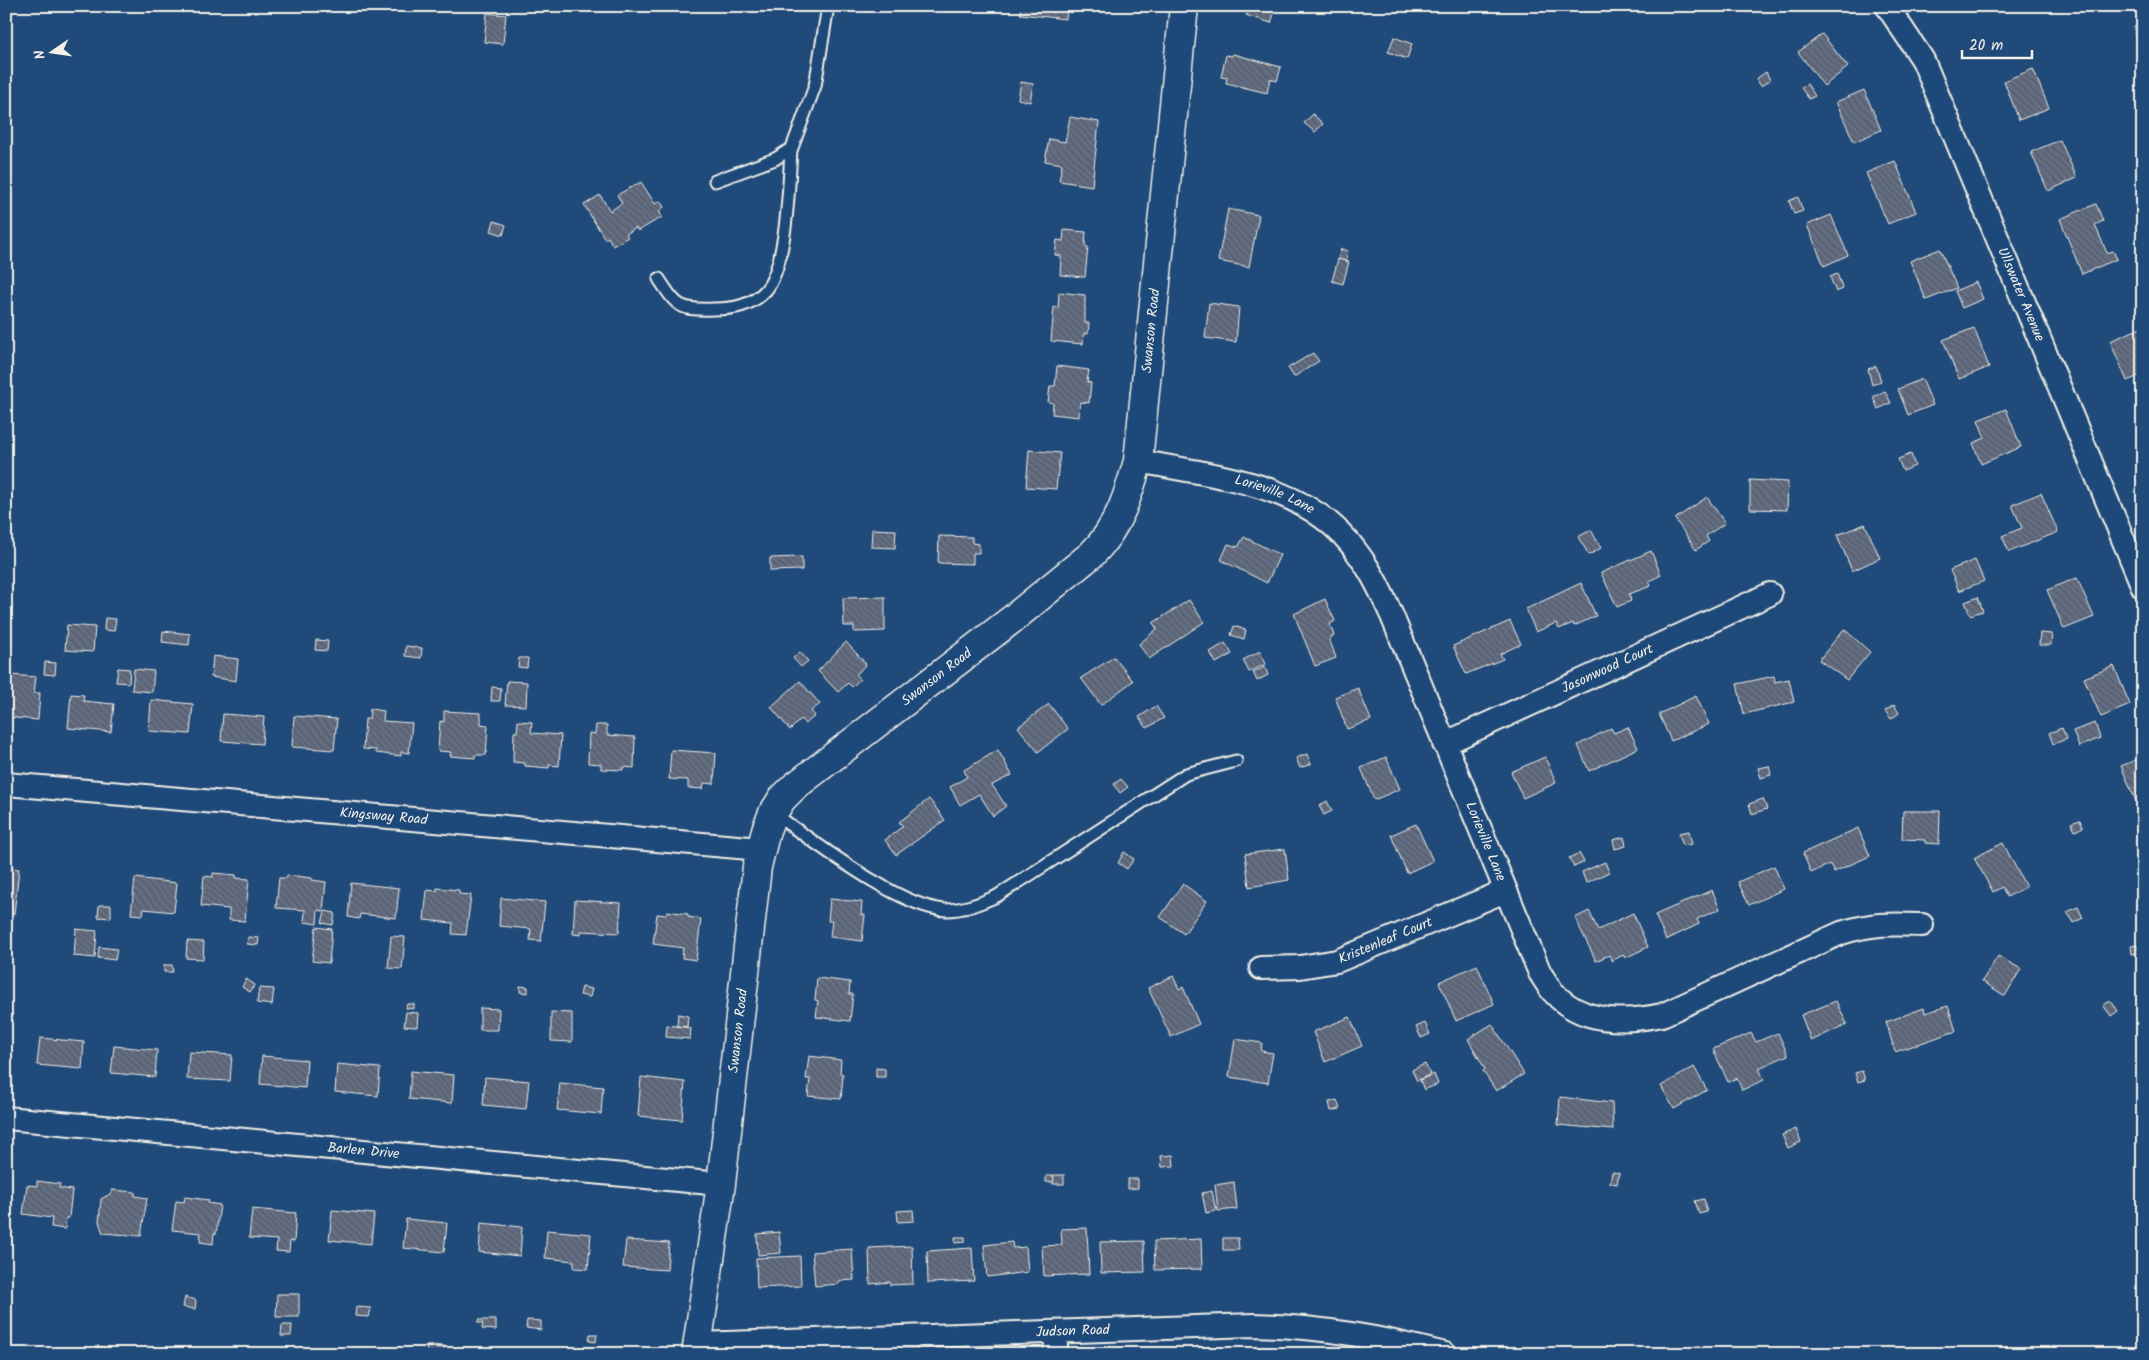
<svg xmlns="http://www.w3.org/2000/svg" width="2149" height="1360" font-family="Kalam,sans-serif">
  <defs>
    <pattern id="building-back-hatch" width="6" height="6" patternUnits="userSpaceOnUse" patternTransform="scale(1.25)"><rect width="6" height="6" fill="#646e84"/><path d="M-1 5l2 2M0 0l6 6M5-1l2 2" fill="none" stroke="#555962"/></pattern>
  </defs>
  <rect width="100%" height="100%" fill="#1f4a7a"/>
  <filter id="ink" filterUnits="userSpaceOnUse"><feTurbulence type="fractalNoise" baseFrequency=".02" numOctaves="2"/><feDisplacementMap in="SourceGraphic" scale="10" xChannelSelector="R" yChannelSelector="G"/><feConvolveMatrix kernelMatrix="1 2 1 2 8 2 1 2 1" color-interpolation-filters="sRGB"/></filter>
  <g filter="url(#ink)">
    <!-- building -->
    <g fill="url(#building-back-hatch)" stroke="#f4f1e8">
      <path d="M1021 6H1067L1066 19 1020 14Z"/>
      <path d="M1249 6H1281L1280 9 1276 8 1271 23 1246 15Z"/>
      <path d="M487 13 506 15 503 44 484 42Z"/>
      <path d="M2143 23V37L2137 39 2133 27Z"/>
      <path d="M1822 34 1848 67 1824 86 1798 52Z"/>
      <path d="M1394 37 1412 44 1407 59 1388 52Z"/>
      <path d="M1233 54 1281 67 1277 81 1270 79 1267 93 1226 83 1227 78 1221 77 1226 55 1232 56Z"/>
      <path d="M2033 69 2049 108 2019 120 2004 81Z"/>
      <path d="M1766 72 1770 80 1761 86 1756 79Z"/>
      <path d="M1021 82 1033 84 1030 102 1018 99Z"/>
      <path d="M1807 84 1815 96 1809 99 1801 88Z"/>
      <path d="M1864 90 1881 130 1854 142 1836 102Z"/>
      <path d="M1313 114 1323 124 1315 132 1304 123Z"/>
      <path d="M1070 117 1099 122 1092 186 1059 181 1062 164 1045 161 1049 139 1065 142Z"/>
      <path d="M2060 140 2077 178 2048 191 2031 152Z"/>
      <path d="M1895 161 1916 212 1888 224 1866 173Z"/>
      <path d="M641 182 655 204 660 201 664 207 659 211 662 217 638 231 636 228 626 234 628 237 613 246 608 237 605 239 584 205 600 195 610 211 622 203 617 195Z"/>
      <path d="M1798 197 1803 211 1794 214 1789 201Z"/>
      <path d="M2096 204 2103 221 2095 225 2107 253 2113 251 2117 259 2082 274 2060 219Z"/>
      <path d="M1228 209 1259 215 1249 267 1218 261Z"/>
      <path d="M1831 215 1848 255 1824 266 1807 225Z"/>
      <path d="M494 221 506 225 503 235 491 231Z"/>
      <path d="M1064 230 1086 232 1085 246 1088 247 1085 277 1060 275 1061 256 1055 255 1057 240 1063 241Z"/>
      <path d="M1341 249 1348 251 1346 261 1338 259Z"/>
      <path d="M1940 249 1957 288 1926 300 1910 261Z"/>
      <path d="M1338 259 1349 262 1343 284 1332 281Z"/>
      <path d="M1837 274 1843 289 1836 292 1830 277Z"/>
      <path d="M1976 282 1983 299 1962 308 1955 291Z"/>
      <path d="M1059 292 1085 295V323H1089L1088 334 1084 333 1083 344 1051 341 1054 307 1058 308Z"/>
      <path d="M1209 303 1239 307 1236 342 1205 338Z"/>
      <path d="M2143 327V374L2127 381 2110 341Z"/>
      <path d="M1974 328 1989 367 1959 379 1943 340Z"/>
      <path d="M1313 353 1319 361 1294 377 1288 368Z"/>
      <path d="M1057 366 1089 370 1087 382 1091 383 1089 403 1080 402 1079 417 1052 414 1053 403 1048 402 1050 386H1055Z"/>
      <path d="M1876 366 1881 381 1872 385 1868 369Z"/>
      <path d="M1922 379 1933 405 1908 415 1898 389Z"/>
      <path d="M1885 391 1891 403 1878 409 1873 397Z"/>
      <path d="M2143 406V418L2138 408Z"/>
      <path d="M2006 409 2021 447 1981 464 1973 443 1985 438 1978 420Z"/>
      <path d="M1029 450 1060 453 1056 489 1026 487Z"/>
      <path d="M1911 454 1915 466 1903 471 1898 459Z"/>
      <path d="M1750 480 1788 482 1787 510 1750 509Z"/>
      <path d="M2041 493 2058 532 2009 552 2002 536 2022 528 2012 505Z"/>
      <path d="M1707 497 1725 523 1706 536 1709 541 1696 550 1675 519Z"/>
      <path d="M1865 524 1880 558 1852 571 1837 535Z"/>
      <path d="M872 529 896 530 895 548 871 547Z"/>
      <path d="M1591 530 1601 548 1589 555 1578 537Z"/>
      <path d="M939 536 972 537V543L979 544V553H973V564L938 563Z"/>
      <path d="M1244 537 1280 555 1267 583 1221 560 1228 544 1238 547Z"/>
      <path d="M1651 551 1661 575 1649 581 1651 586 1629 594 1631 601 1617 607 1601 573Z"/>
      <path d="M802 557V570L770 571V558Z"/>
      <path d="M1975 560 1984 581 1959 591 1950 570Z"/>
      <path d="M2077 578 2094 617 2064 629 2047 590Z"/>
      <path d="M1581 583 1596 616 1574 626 1573 623 1559 629 1556 623 1536 632 1526 609Z"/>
      <path d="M885 597V631L854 632V626H844L843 598Z"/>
      <path d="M1978 597 1983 611 1970 615 1965 602Z"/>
      <path d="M1325 599 1335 621 1330 624 1334 636 1329 638 1336 658 1315 666 1294 614Z"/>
      <path d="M1189 600 1204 622 1149 659 1139 644 1157 629 1153 623Z"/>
      <path d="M105 618 116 619 114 631 104 630Z"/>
      <path d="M1510 621 1521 644 1500 654 1503 659 1466 674 1453 646Z"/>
      <path d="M67 625 95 627 93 652 65 650Z"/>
      <path d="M1234 626 1246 630 1244 639 1231 635Z"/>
      <path d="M1844 629 1870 652 1847 680 1819 660Z"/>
      <path d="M163 631 190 634 189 645 162 642Z"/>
      <path d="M2040 633 2052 634 2051 645H2039Z"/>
      <path d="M316 640 328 641 327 651 315 650Z"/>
      <path d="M846 642 866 664 856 675 860 679 852 687 848 683 838 692 818 671Z"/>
      <path d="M1225 643 1232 654 1216 663 1210 652Z"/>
      <path d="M406 646 422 648 421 658 405 656Z"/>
      <path d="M1260 651 1266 664 1249 672 1243 660Z"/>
      <path d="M800 652 808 661 801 667 793 658Z"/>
      <path d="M213 656 238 659 236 681 211 677Z"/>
      <path d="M1114 657 1133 681 1101 705 1081 678Z"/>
      <path d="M519 658H528L527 668 518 667Z"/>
      <path d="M45 662 56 663 55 675 44 674Z"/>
      <path d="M2114 666 2130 705 2101 717 2084 678Z"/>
      <path d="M1265 667 1268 675 1257 681 1253 672Z"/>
      <path d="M118 668 130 669 129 683 116 682Z"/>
      <path d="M134 669 154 671 152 692 132 690Z"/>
      <path d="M11 675 36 677 34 693H40L38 720 6 717V684H10Z"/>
      <path d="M1774 676 1775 682 1789 679 1794 702 1744 714 1737 684Z"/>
      <path d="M507 681 527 682 526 706 505 705Z"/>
      <path d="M800 681 820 704 811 711 815 716 805 724 801 719 790 730 771 707Z"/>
      <path d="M492 687 501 688 500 701H491Z"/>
      <path d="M1358 688 1371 720 1347 729 1335 697Z"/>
      <path d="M71 694 84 695 83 701 114 704 111 732 68 728Z"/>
      <path d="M1696 696 1709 724 1671 741 1659 714Z"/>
      <path d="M151 700 193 704 190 734 149 731Z"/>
      <path d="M1049 704 1068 729 1038 752 1018 727Z"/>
      <path d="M1894 705 1899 713 1891 719 1885 711Z"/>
      <path d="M1156 706 1164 718 1147 728 1139 717Z"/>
      <path d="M370 709 384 711 383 721 412 723 409 753 401 752V756L376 753V750L363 749 365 719H369Z"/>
      <path d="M444 711 481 713V724L488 725 486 755H475V758L450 756 451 752 438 751 440 721 444 722Z"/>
      <path d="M223 714 264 717 262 744 221 741Z"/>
      <path d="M294 716 337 719 334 750 292 747Z"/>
      <path d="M518 721 532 722 531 733 561 735 559 766 549 765V768L525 766V763L513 762 514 732H517Z"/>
      <path d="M2095 723 2100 738 2079 747 2073 731Z"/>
      <path d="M596 725H607V735L635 737 634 768 623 767V770L601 769V764L588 763 589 733 595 734Z"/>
      <path d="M1628 727 1638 748 1589 771 1578 745 1611 728 1614 733Z"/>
      <path d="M2062 728 2067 739 2053 744 2049 733Z"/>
      <path d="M671 750 716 753 714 784 704 783 703 789 688 788V780L669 779Z"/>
      <path d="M998 750 1012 775 992 785 1006 806 993 816 979 794 960 805 950 787 967 777 964 770Z"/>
      <path d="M1307 754 1311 764 1300 768 1296 758Z"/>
      <path d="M1386 757 1400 789 1374 800 1361 768Z"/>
      <path d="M1545 757 1556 783 1523 798 1511 772Z"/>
      <path d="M2143 757V804L2138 806 2121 766Z"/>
      <path d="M1769 766 1771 775 1761 778 1758 768Z"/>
      <path d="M1121 779 1128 787 1120 793 1114 784Z"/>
      <path d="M929 799 945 820 896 855 885 840 903 826 899 822Z"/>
      <path d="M1763 799 1767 809 1752 814 1749 804Z"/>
      <path d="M1327 801 1332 811 1324 815 1319 806Z"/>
      <path d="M1903 811H1940L1939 844 1925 843V840L1902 839Z"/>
      <path d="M2080 820 2083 827 2075 831 2071 823Z"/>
      <path d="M1416 824 1433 861 1407 873 1391 835Z"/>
      <path d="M1858 828 1870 856 1834 872 1830 864 1811 873 1803 853Z"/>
      <path d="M1689 831 1692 844 1683 846 1679 833Z"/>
      <path d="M1624 837 1626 846 1615 849 1613 840Z"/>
      <path d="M2003 843 2026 887 2007 897 2002 887 1993 892 1974 858Z"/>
      <path d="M1285 849 1289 880 1249 887 1245 854Z"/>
      <path d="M1124 852 1134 859 1127 869 1118 863Z"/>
      <path d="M1579 853 1584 862 1574 867 1569 858Z"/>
      <path d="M1605 862 1609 872 1586 883 1582 872Z"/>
      <path d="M1774 866 1784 889 1749 905 1738 882Z"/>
      <path d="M6 867 19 869 14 914 6 913Z"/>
      <path d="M213 873 236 875V878L249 879 245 921 229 920V909L201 906 204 876 213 877Z"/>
      <path d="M287 875 312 878V880L326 882 323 911 318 910 317 924 304 922 305 910 276 908 279 878H287Z"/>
      <path d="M135 878 177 883 174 912 144 909 143 915 131 914Z"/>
      <path d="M351 883 399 888 396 918 360 914 359 919 348 917Z"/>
      <path d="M1183 884 1207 901 1184 934 1160 917Z"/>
      <path d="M437 888 459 890V894L471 895 466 935 452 934 453 923 424 920 427 890 437 891Z"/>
      <path d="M1712 890 1720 909 1697 919 1699 924 1666 940 1655 915Z"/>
      <path d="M501 898 545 902 541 941 530 940 531 929 499 926Z"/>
      <path d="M830 899 862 902 861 915H865L862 941 830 937 832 921H828Z"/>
      <path d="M575 900 621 903 619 933 581 931V935L573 934Z"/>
      <path d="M99 905H111V918L98 917Z"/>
      <path d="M2078 907 2083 918 2073 923 2067 912Z"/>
      <path d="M325 911 335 913 333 925 322 923Z"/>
      <path d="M667 911 688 914V917L701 919 696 960 682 958 683 948 653 944 657 914 666 915Z"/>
      <path d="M1589 911 1598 930 1633 913 1648 947 1625 958 1623 955 1612 961 1609 955 1596 961 1575 918Z"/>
      <path d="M316 927 332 929 329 963 312 961Z"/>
      <path d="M76 929 97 931 95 958 74 956Z"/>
      <path d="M391 936 405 937 402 969 388 968Z"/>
      <path d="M248 937 259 938 258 945 247 944Z"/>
      <path d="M187 941 204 942 203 959 186 958Z"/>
      <path d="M2137 944 2139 953 2132 954 2131 945Z"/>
      <path d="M99 947 117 949 115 960 98 958Z"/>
      <path d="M1998 956 2021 969 2005 996 1982 981Z"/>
      <path d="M164 965H172L173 972H164Z"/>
      <path d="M1477 965 1494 1004 1456 1021 1439 982Z"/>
      <path d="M1173 976 1179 989 1183 987 1199 1024 1171 1037 1148 988Z"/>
      <path d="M817 978 850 982 849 994H853L850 1021 816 1017 818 1001 815 1000Z"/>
      <path d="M246 979 255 985 250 992 242 987Z"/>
      <path d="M520 986 528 987V993L520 992Z"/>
      <path d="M582 987 592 989 590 997 580 995Z"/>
      <path d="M259 988 274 989 272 1005 257 1003Z"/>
      <path d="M1836 1001 1847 1024 1811 1041 1801 1015Z"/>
      <path d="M2111 1001 2118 1011 2111 1016 2103 1005Z"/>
      <path d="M407 1004H414V1009L406 1008Z"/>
      <path d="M1948 1006 1956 1031 1895 1052 1886 1022 1924 1008 1925 1013Z"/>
      <path d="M480 1008 499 1009 498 1030H480Z"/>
      <path d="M406 1012 418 1013 417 1027 404 1026Z"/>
      <path d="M551 1012 572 1013V1042L551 1041Z"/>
      <path d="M678 1014 688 1016 687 1027 677 1026Z"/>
      <path d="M1350 1017 1362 1046 1325 1062 1313 1032Z"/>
      <path d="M1425 1023 1430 1034 1421 1038 1416 1027Z"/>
      <path d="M1492 1024 1524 1074 1496 1091 1483 1071 1485 1069 1468 1039Z"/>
      <path d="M667 1025 691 1028 690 1039 666 1037Z"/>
      <path d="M1751 1033 1756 1042 1778 1033 1788 1055 1759 1068 1764 1080 1742 1090 1737 1078 1728 1082 1713 1049Z"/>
      <path d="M6 1034H10L7 1063H6Z"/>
      <path d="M40 1038 84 1042 82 1069 37 1065Z"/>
      <path d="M1235 1039 1262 1043 1261 1051 1273 1053 1268 1083 1229 1077Z"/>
      <path d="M114 1046 157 1050 155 1077 111 1073Z"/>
      <path d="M189 1052 232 1055 230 1081 187 1079Z"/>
      <path d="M262 1056 307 1060 305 1088 260 1084Z"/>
      <path d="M809 1056 841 1060 840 1073 843 1074 841 1099 808 1096 810 1079H806Z"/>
      <path d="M337 1064 380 1068 378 1096 335 1092Z"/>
      <path d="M1425 1064 1430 1074 1417 1081 1412 1070Z"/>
      <path d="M1694 1067 1707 1090 1674 1109 1661 1086Z"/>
      <path d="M876 1068 885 1069V1077H876Z"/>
      <path d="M411 1071 454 1075 452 1103 409 1099Z"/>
      <path d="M1862 1071 1865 1080 1858 1082 1855 1073Z"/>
      <path d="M1434 1074 1438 1084 1424 1090 1420 1080Z"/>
      <path d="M485 1077 529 1081 526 1109 483 1105Z"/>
      <path d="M641 1077 685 1082 682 1120 638 1116Z"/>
      <path d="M560 1083 603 1087 601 1114 557 1110Z"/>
      <path d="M1560 1097 1612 1103 1613 1130 1558 1125Z"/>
      <path d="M1337 1100 1340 1109 1331 1111 1329 1102Z"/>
      <path d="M1796 1129 1801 1142 1788 1148 1782 1135Z"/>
      <path d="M1173 1155 1174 1166 1162 1167 1161 1156Z"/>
      <path d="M1612 1172 1619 1173 1617 1184 1610 1183Z"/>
      <rect x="1053" y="1175" width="11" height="9"/>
      <path d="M1046 1176H1054L1053 1182H1046Z"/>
      <path d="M1128 1179H1138V1188L1128 1189Z"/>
      <path d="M37 1181 60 1184 59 1188 72 1190 69 1218H66L65 1229 51 1227 52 1218 23 1214 27 1185 37 1186Z"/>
      <path d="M1234 1182 1237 1209 1218 1211 1215 1185Z"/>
      <path d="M112 1190 135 1192V1196L147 1198 141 1236 103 1233 99 1222 101 1199 112 1193Z"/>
      <path d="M1212 1191 1216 1211 1206 1213 1202 1193Z"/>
      <path d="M185 1197 209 1200 208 1203 220 1205 216 1234 214 1233 213 1244 200 1242 201 1233 172 1230 176 1201 184 1202Z"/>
      <path d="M1704 1199 1707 1212 1699 1214 1695 1201Z"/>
      <path d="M252 1209 296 1213 294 1242 290 1241 289 1252 276 1251 277 1240 249 1238Z"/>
      <path d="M332 1210 374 1214 371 1244 329 1240Z"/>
      <path d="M913 1210 914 1221 898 1222 897 1211Z"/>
      <path d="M406 1219 447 1223 444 1252 403 1248Z"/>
      <path d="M481 1223 522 1227 520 1256 479 1252Z"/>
      <path d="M1087 1228 1089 1274 1044 1276 1042 1246 1062 1245 1061 1229Z"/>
      <path d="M547 1230 591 1234 588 1269 574 1268V1261L545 1258Z"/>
      <path d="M779 1232 781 1253 758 1255 757 1234Z"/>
      <path d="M955 1237H965V1242L955 1243Z"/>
      <path d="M1223 1238H1238L1239 1250H1223Z"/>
      <path d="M1201 1239 1202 1269 1155 1270 1154 1241Z"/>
      <path d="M626 1240 669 1243 667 1270 623 1267Z"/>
      <path d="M1144 1241 1145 1272 1101 1273 1100 1242Z"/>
      <path d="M1012 1242 1013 1248 1026 1247 1028 1272 987 1277 984 1245Z"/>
      <path d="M912 1246 913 1284 890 1285V1282L870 1284 869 1248Z"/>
      <path d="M972 1248 974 1281 928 1283 927 1251Z"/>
      <path d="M852 1249 854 1280 838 1281 839 1284 815 1286 812 1252Z"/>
      <path d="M800 1256 801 1286 757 1288 756 1258Z"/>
      <path d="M277 1294H299V1317H276Z"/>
      <path d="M185 1297 196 1300 195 1309 183 1307Z"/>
      <path d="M356 1307 371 1308 369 1317 355 1316Z"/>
      <path d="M478 1320H496V1330L482 1329 483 1323H478Z"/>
      <path d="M527 1320 541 1321V1330L526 1328Z"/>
      <path d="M282 1325H292L291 1336H281Z"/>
      <path d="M590 1334H597L596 1342 589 1341Z"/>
      <path d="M427 1345 444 1346 443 1354H426Z"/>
      <path d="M97 1346 105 1347 104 1354H97Z"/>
      <rect x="459" y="1348" width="13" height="6"/>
    </g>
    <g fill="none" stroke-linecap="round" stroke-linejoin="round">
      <defs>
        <g id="service">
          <path d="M715 181 775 159 792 148 815 86 828 6"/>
          <path d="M659 279C678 308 679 310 714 309 733 309 752 306 766 290 787 265 789 183 791 149"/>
          <path d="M773 813C812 840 901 909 946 910 964 910 981 903 997 896L1186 774 1236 761"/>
        </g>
        <g id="minor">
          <path id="s1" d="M1887 6 1923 60 2143 587"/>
          <path id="s2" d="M1138 461C1218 477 1309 482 1359 555 1373 574 1382 594 1392 616L1540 973C1544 979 1548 986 1553 992 1581 1024 1624 1023 1662 1015L1841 933C1873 923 1890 924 1922 925"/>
          <path id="s3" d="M1444 744 1770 594"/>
          <path id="s4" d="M6 784 761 849"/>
          <path id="s5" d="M1261 968 1300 967 1337 961 1505 891"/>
          <path id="s6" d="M6 1118 721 1184"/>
          <path id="s7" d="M697 1344 1254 1325C1322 1327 1379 1337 1445 1354"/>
          <path d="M1055 1354 1057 1333"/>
        </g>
        <g id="tertiary">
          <path id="s8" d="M696 1354 721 1184 757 867 766 830 773 813 782 799 794 787 1015 617 1092 554C1118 528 1128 496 1138 461L1184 6"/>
        </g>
      </defs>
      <!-- service casing -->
      <use href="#service" stroke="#f4f1e8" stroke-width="15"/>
      <!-- minor casing -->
      <use href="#minor" stroke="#f4f1e8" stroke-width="26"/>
      <!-- tertiary casing -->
      <use href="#tertiary" stroke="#f4f1e8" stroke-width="31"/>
      <!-- service -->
      <use href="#service" stroke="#1f4a7a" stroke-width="11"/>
      <!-- minor -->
      <use href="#minor" stroke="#1f4a7a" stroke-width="22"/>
      <!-- tertiary -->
      <use href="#tertiary" stroke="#1f4a7a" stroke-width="28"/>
    </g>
  </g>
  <g text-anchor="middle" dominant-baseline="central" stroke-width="4" stroke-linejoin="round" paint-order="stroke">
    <!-- street labels -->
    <g font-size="14" fill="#f4f1e8" stroke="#1f4a7a">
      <text stroke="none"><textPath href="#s1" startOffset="319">Ullswater Avenue</textPath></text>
      <text stroke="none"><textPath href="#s8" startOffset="1195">Swanson Road</textPath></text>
      <text stroke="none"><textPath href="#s2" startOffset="141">Lorieville Lane</textPath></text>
      <text stroke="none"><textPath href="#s3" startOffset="180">Jasonwood Court</textPath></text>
      <text stroke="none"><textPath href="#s8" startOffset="761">Swanson Road</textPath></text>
      <text stroke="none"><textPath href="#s4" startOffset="379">Kingsway Road</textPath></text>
      <text stroke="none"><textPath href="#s2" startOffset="561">Lorieville Lane</textPath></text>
      <text stroke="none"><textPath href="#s5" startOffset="129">Kristenleaf Court</textPath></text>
      <text stroke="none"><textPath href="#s8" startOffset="326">Swanson Road</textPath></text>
      <text stroke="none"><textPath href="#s6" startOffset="359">Barlen Drive</textPath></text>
      <text stroke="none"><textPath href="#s7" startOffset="376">Judson Road</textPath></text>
    </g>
  </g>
  <!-- margin -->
  <rect width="2149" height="1360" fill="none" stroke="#1f4a7a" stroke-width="25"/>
  <rect x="12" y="12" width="2124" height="1335" fill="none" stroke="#f4f1e8" stroke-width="2" filter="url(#ink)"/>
  <!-- north arrow -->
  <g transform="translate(52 52) rotate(257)" stroke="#1f4a7a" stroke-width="4" paint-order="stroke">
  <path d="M0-4L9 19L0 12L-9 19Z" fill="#f4f1e8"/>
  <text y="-8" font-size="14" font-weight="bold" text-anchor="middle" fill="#f4f1e8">N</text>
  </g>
  <!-- scale -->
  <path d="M1962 50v8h70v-8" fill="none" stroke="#f4f1e8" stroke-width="2.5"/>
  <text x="1969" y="50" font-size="15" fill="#f4f1e8" stroke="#1f4a7a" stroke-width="4" paint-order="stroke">20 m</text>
</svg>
